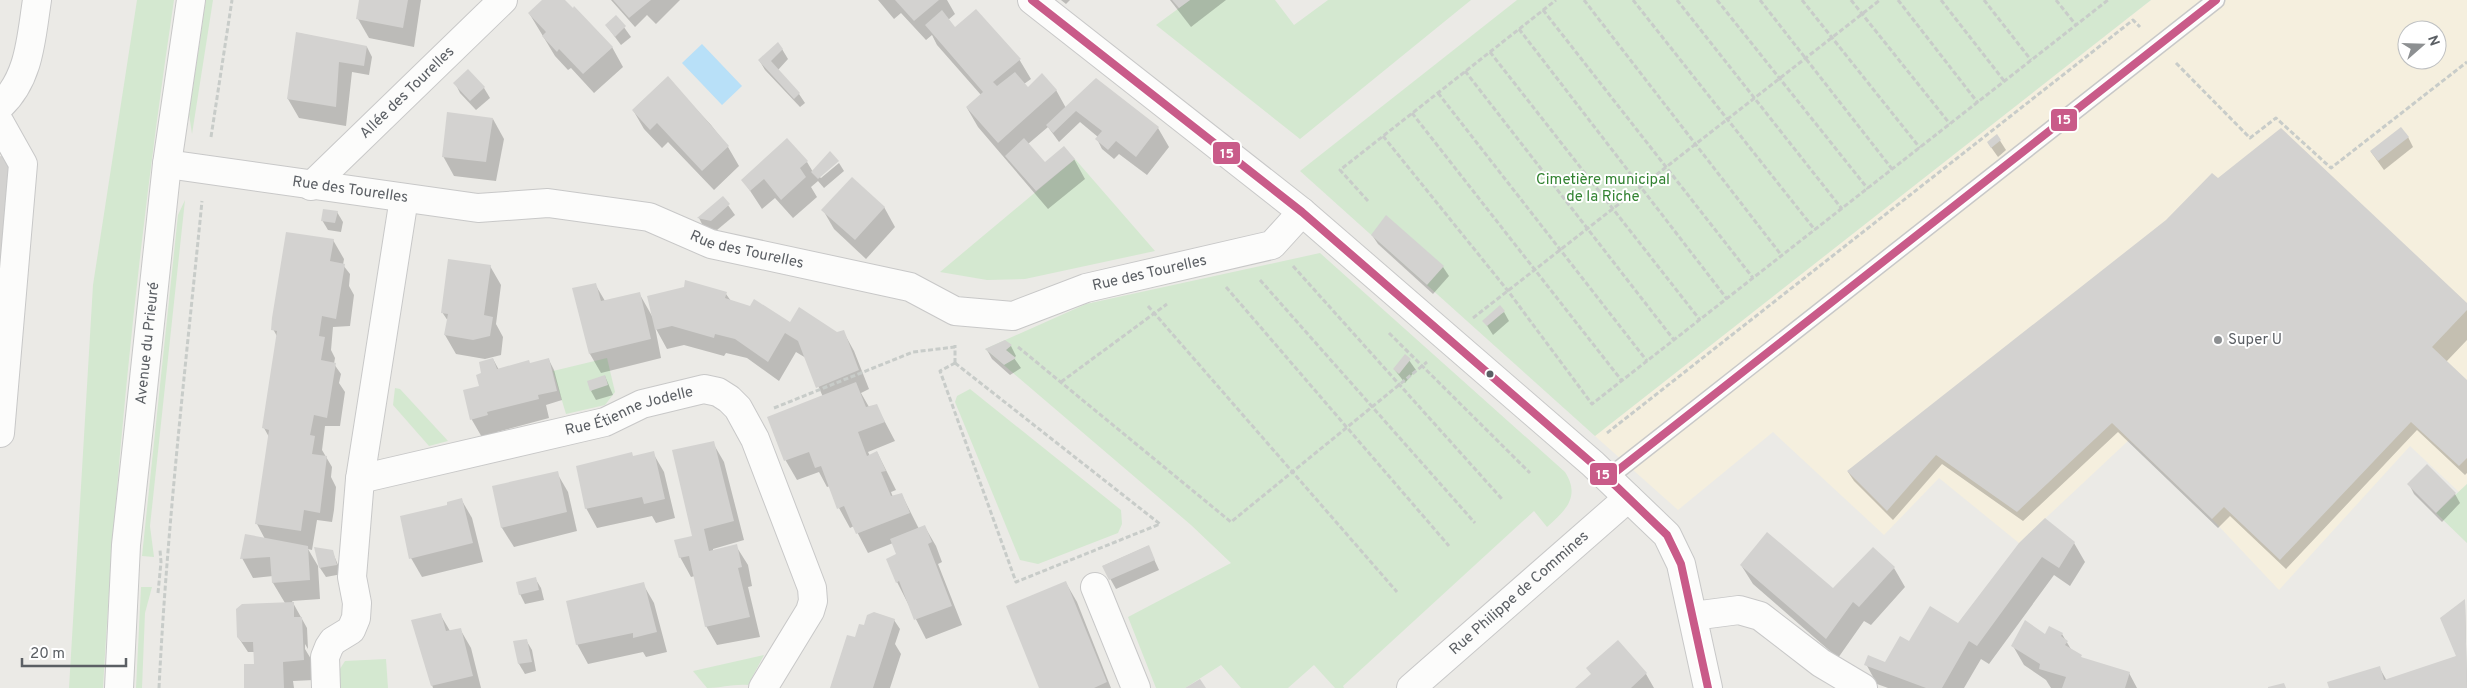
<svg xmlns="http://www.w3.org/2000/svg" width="2467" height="688" font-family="Overpass,sans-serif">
  <rect width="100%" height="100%" fill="#ebeae6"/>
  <!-- commercial -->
  <path fill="#f5efde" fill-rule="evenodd" d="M2151 0H2467V484L2459 492 2410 446 2279 590 2212 519 2129 440 2019 543 1939 478 1884 535 1773 432 1678 510 1595 436ZM2407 30H2437V60H2407Z"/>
  <!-- green -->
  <g fill="#d4e8d0">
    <path d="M137 0H174C140 228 116 458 103 688H69L93 285Z"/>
    <path d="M206 0H213L192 134 189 114Z"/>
    <path d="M1190 0H1275L1294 25 1328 0H1471L1300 139 1156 25Z"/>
    <path d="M1517 0H2151L1595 436 1300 171Z"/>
    <path d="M1075 159 1155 251 1025 279 987 280 940 272Z"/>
    <path d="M185 200 150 526 154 557 142 556 178 215Z"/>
    <path d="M1320 253 1565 472C1581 497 1565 511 1547 527L1534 511 1343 686 1344 688H1335L1314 665 1288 688H1241L1221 665 1185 688H1156L1128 617 1231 563 1191 525 985 349 1086 304Z"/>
    <path d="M607 358 615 392 605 405 566 414 553 371Z"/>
    <path d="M395 388 400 389 448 441 429 446 393 405Z"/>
    <path d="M970 389 1121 510 1122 524 1118 533 1038 564 1020 560 955 402 957 396Z"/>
    <path d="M2467 484V543L2436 513Z"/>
    <path d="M141 587H152L145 613 142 688H136Z"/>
    <path d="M764 655 748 685C733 684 721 688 707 688L693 671Z"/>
    <path d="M386 659 388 688H339L338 672 345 661Z"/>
  </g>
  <!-- water -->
  <path fill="#b8e0f8" d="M702 44 742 86 722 105 682 63Z"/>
  <!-- shadow -->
  <g fill="#0003">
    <path d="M360 0H421L414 47 369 38 358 19Z"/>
    <path d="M544 0H563L612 47 623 67 594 93 571 68 568 70 555 56 529 13Z"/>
    <path d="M611 0H680L656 24 647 15 635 27Z"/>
    <path d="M878 0H947L955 14 948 20 955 29 1019 59 1031 79 1024 84 1028 89 1056 90 1066 108 1158 128 1169 147 1147 175 1119 154 1114 159 1102 149 1097 139 1098 137 1080 122 1059 142 1048 127 1028 144 1045 164 1074 159 1085 179 1048 209 978 127 967 108 981 95 937 45 932 35 926 40 901 13 894 19Z"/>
    <path d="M1061 0H1070L1066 4Z"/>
    <path d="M1170 0H1226L1191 27Z"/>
    <path d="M616 16 631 37 621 45 606 25Z"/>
    <path d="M298 33 367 47 372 57 369 75 352 72 346 126 299 118 288 99Z"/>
    <path d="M782 49 788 59 778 70 799 94 805 103 800 107 765 70 759 60Z"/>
    <path d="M468 71 484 88 490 98 476 110 460 93 455 83Z"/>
    <path d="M667 78 711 125 728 147 739 166 714 190 668 142 662 148 644 129 633 110Z"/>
    <path d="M493 119 504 139 496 181 454 176 443 156Z"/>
    <path d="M1997 136 2006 150 1998 157 1988 143Z"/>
    <path d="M2408 137 2413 147 2384 170 2371 152Z"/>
    <path d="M807 162 813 172 821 178 839 163 844 171 824 188 818 181 811 187 817 197 793 218 775 198 762 209 743 180Z"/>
    <path d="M2218 180 2467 305V340L2446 362 2467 382V473L2465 475 2417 430 2286 569 2230 516 2218 528 2118 432 2023 521 1942 464 1893 520 1854 481 1848 472Z"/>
    <path d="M723 198 735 215 717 230 704 228 699 218Z"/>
    <path d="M884 207 895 227 866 259 834 229 823 210Z"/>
    <path d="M337 212 343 222 341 232 328 230 322 220Z"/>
    <path d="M1372 235 1443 267 1449 276 1433 294 1378 244Z"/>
    <path d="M333 240 344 259 343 265 350 274 349 286 354 295 350 326 333 327 331 350 335 358 334 364 341 374 339 383 345 392 340 426H325L322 450 332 467 331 477 336 487 334 510 332 522 317 520 312 550 308 549 318 566 320 599 292 601 307 628 308 649 305 644V649L314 664V680L293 681 294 688H246L255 665V652H248L238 637 285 603 273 583V576L253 578 242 558 265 539 257 524 269 437 264 428 278 338 273 329Z"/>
    <path d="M490 266 501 285 496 324 503 337 501 355 485 359 456 354 445 335 448 321 442 312Z"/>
    <path d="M595 284 605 301 639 293 652 316 726 294 731 301 790 324 837 333 843 331 854 351 869 389 861 393 869 407 876 405 895 441 868 452 870 456 877 452 896 490 891 492 893 497 902 495 919 529 925 527 936 546 942 562 938 564 962 625 926 639 897 582V555L893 543 868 553 854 526 850 528 839 508 830 486 827 487 819 472 797 480 786 461 769 418 823 397 806 358 796 352 779 381 747 358 726 353 724 356 684 345 667 349 655 327 661 358 601 373 590 354Z"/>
    <path d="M1504 312 1509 321 1493 335 1484 321Z"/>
    <path d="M1011 346 1016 356 1014 358 1021 368 1010 375 992 359 987 350Z"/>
    <path d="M1406 356 1416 370 1405 383 1394 369Z"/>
    <path d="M493 359 499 370 549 360 554 370 562 400 546 405 549 418 497 432 498 435 483 439 472 420 464 391 480 387 483 374Z"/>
    <path d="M605 376 613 395 596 400 591 391Z"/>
    <path d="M713 443 724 462 744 540 713 549V551L736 546 748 565 752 586 748 587 760 637 717 645 706 626 695 576 691 577 680 557 694 537Z"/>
    <path d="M653 453 664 472 675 518 656 523 652 516 597 528 586 508 634 457Z"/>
    <path d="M557 473 568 492 577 531 514 547 502 528 493 487Z"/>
    <path d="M2409 484 2455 494 2460 503 2442 522 2414 494Z"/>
    <path d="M461 499 472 518 483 562 422 577 411 558 448 506Z"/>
    <path d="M2020 543H2074L2085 562 2070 586 2054 575 1989 664 1981 659 1964 688H1888L1877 684 1866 664H1886L1910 643 1958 624Z"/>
    <path d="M1148 546 1159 570 1116 589 1103 566Z"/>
    <path d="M332 551 342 574 326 577 320 568Z"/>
    <path d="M1741 565 1833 589 1894 568 1905 587 1871 625 1864 621 1838 658 1753 584Z"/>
    <path d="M535 578 541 588 544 600 525 604 520 594Z"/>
    <path d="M1066 583 1077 602 1111 688H1040Z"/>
    <path d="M643 584 654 603 667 652 646 657 643 652 588 664 577 644Z"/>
    <path d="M2465 601 2467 688H2330L2379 667 2387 681 2458 656 2441 618Z"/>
    <path d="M440 614 450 631 460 629 471 648 481 688H433L432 685Z"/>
    <path d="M894 620 900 629 895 644 901 654 890 688H831L866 627Z"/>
    <path d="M2062 634 2072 651 2083 659 2129 673 2137 688H2051L2046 680 2024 665 2013 646Z"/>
    <path d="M526 640 532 650 536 671 525 674 519 664 515 642Z"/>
    <path d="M1618 642 1646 674 1654 688H1578L1592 675Z"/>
  </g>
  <!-- building -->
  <g fill="#d3d2d0">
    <path d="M359 0H408L403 28 356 19Z"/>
    <path d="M542 0H565L573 8 574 6 613 47 583 74 559 49 557 52 542 36 546 32 528 13Z"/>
    <path d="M613 0H651L629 18Z"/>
    <path d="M895 0H939L914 21Z"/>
    <path d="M1172 0H1190L1179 8Z"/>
    <path d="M976 9 1021 59 993 82 997 86 1015 72 1028 87 1042 73 1057 90 998 143 966 107 983 92 925 25 942 10 955 27Z"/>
    <path d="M616 15 626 26 615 37 605 25Z"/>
    <path d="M296 32 367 46 364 66 339 62 336 107 287 99Z"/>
    <path d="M778 42 783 49 771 61 800 93 794 99 758 60Z"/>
    <path d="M468 69 485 87 470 101 453 83Z"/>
    <path d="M668 76 729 146 702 171 657 123 650 130 632 110Z"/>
    <path d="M1096 78 1159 127 1136 157 1116 141 1108 150 1095 139 1102 131 1076 111 1053 133 1046 125Z"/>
    <path d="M447 112 493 118 486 162 442 157Z"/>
    <path d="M2401 127 2409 137 2378 161 2370 151Z"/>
    <path d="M2281 128 2467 303V310L2432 347 2467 380V458L2459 466 2411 422 2280 560 2224 507 2212 519 2112 423 2017 512 1936 455 1887 511 1847 471 2166 220 2212 173 2218 178Z"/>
    <path d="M1997 134 2001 140 1991 148 1987 142Z"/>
    <path d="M787 138 808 161 800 168 806 177 781 200 764 179 750 191 741 180Z"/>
    <path d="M1024 138 1045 162 1064 146 1075 159 1036 191 1005 156Z"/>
    <path d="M830 151 839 161 818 179 811 172Z"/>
    <path d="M0 156 11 158 1 265H0Z"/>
    <path d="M852 177 885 207 855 240 821 210Z"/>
    <path d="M723 196 730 204 711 221 697 218Z"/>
    <path d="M323 209 338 211 335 223 321 221Z"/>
    <path d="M1386 215 1444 266 1427 285 1371 235Z"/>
    <path d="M286 232 334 239 330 261 345 264 336 319 322 316 319 336 325 337 321 360 336 363 327 418 314 415 310 435 315 436 312 454 327 456 320 513 304 510 301 531 255 524 269 430 262 428 277 331 271 330 272 318Z"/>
    <path d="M448 259 491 265 484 315 493 317 490 336 473 340 444 335 448 314 441 313Z"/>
    <path d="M685 280 727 292 725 298 750 306 754 299 790 322 799 307 837 332 844 330 859 370 816 388 798 341 785 333 768 362 735 339 715 334 714 338 672 326 655 330 647 296 684 287Z"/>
    <path d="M596 283 601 301 640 292 651 339 589 354 572 288Z"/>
    <path d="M1500 305 1505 311 1487 326 1482 321Z"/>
    <path d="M1005 340 1012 345 1006 350 1016 358 1004 365 985 349Z"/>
    <path d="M1405 354 1411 359 1399 374 1393 369Z"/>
    <path d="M493 358 497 369 529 360 530 363 549 358 557 391 538 395 539 399 487 412 488 415 470 420 463 390 479 386 476 375 481 373 479 362Z"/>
    <path d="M605 375 608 385 590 391 587 381Z"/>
    <path d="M856 382 866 407 877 404 885 422 858 432 867 456 877 451 886 471 881 472 891 496 902 493 910 513 856 534 844 506 837 509 821 466 815 468 809 452 784 461 767 417Z"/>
    <path d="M714 441 734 521 704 529 709 551 737 544 742 567 738 568 750 617 705 627 689 556 679 558 674 540 692 536 672 450Z"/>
    <path d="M654 451 665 499 644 504 642 497 585 509 576 466 632 452 633 456Z"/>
    <path d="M2427 464 2456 493 2436 513 2407 484Z"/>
    <path d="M558 471 567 512 501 528 492 486Z"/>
    <path d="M462 498 473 543 409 559 400 516 447 505V502Z"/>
    <path d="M2045 518 2075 542 2059 568 2042 557 1977 646 1969 641 1942 688H1926L1864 665 1868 655 1885 662 1900 636 1909 641 1930 606 1958 623 2019 543Z"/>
    <path d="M925 525 932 542 928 544 952 606 914 620 899 581 896 583 886 559 896 554 890 539Z"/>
    <path d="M1767 532 1833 588 1873 547 1895 567 1859 607 1853 602 1826 639 1740 565Z"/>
    <path d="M245 534 308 546 310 580 272 583 270 557 240 559Z"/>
    <path d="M1149 545 1155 560 1109 580 1102 566Z"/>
    <path d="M314 547 333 550 337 565 319 568Z"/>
    <path d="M536 577 539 590 519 595 516 582Z"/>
    <path d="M1066 581 1107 682 1094 688H1039L1006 606Z"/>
    <path d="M644 582 657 632 633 638V633L576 645 566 601Z"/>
    <path d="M2465 599 2467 688H2329L2327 682 2380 666 2384 680 2456 656 2440 618Z"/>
    <path d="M294 602V617H302L304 660 283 662 284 688H244V664H254L253 642H242L237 637 236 609 242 604Z"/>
    <path d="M874 612 895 619 873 688H830L847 635 855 637 859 624 864 625 867 615Z"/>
    <path d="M441 613 446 631 461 628 473 676 431 686 411 620Z"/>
    <path d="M2025 620 2045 634 2049 626 2063 633 2061 636 2068 641 2065 645 2082 655 2081 657 2130 672 2125 688H2062L2066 677 2039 669 2040 664 2011 646Z"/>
    <path d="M527 639 532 662 518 664 513 641Z"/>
    <path d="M1618 640 1647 673 1631 688H1575L1591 674 1586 668Z"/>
    <path d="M1200 679 1206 688H1185Z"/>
    <path d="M2284 683 2286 688H2268V687Z"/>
  </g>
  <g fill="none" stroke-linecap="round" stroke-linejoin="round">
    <defs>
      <path id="service" d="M1608 478 2216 0"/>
      <g id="minor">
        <path d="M1032 0 1302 212 1593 464 1667 535 1681 564 1708 688"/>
        <path d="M0 106C30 78 31 38 37 0"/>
        <path d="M0 123 23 164 0 433"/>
        <path id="s1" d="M167 164 478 208 548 203 649 217 711 244 910 287 955 311 1013 316 1086 288 1272 245 1302 212"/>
        <path id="s2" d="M311 186 503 0"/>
        <path id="s3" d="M360 479 605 422 642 404 704 389 718 392 729 399 738 408 755 439 812 588 813 601 810 611 763 688"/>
        <path d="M1095 587 1136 688"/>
        <path d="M1693 616 1739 610 1760 616 1821 663 1863 688"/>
        <path d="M326 688 325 657 329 647 333 641 351 630 356 618 357 603 352 577 360 479 404 198"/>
        <path id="s4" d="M1411 688 1628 498"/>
      </g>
      <g id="tertiary">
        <path id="s5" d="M119 688 126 545 139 426 167 164 191 0"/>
      </g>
    </defs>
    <!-- service casing -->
    <use href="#service" stroke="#c8c8c8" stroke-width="19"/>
    <!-- minor casing -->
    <use href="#minor" stroke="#c8c8c8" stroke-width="30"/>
    <!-- tertiary casing -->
    <use href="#tertiary" stroke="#c8c8c8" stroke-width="30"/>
    <!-- path -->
    <g stroke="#c8ccc9" stroke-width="3" stroke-dasharray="5 2.5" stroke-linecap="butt">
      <path d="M1584 0 1782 256"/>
      <path d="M1633 0 1815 230"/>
      <path d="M1677 0 1842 209"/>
      <path d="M1717 0 1868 189"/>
      <path d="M1760 0 1892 169"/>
      <path d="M1802 0 1920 148"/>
      <path d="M1851 0 1950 124"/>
      <path d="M1898 0 1978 103"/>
      <path d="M1941 0 2005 82"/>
      <path d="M1984 0 2031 60"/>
      <path d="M2056 0 2076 25"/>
      <path d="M1543 10 1753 278"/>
      <path d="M1519 29 1727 299"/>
      <path d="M1490 52 1700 320"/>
      <path d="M2176 63 2250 138 2276 118 2331 168 2467 62"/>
      <path d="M1465 71 1674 340"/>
      <path d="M1438 93 1647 361"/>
      <path d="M1412 113 1622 381"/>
      <path d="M1383 136 1508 291 1592 404 2108 0"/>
      <path d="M211 137 232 0"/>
      <path d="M1368 201 1340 170 1556 0"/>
      <path d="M1293 266 1502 499"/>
      <path d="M1260 280 1475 523"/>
      <path d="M1226 287 1449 546"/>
      <path d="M1148 306 1397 592"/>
      <path d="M1473 318 1880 0"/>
      <path d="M1389 333 1530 473"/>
      <path d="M1018 347 1231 522 1427 362"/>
      <path d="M955 363 1160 524 1016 582 940 371Z"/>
      <path d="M955 363V345"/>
      <path d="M1061 382 1167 304"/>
      <path d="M774 408 913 352 955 347"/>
      <path d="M1607 433 2133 20 2140 27"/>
      <path d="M158 593 161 562 160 550"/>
      <path d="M159 688C167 525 186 363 202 201"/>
    </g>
    <!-- service -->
    <use href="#service" stroke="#fcfcfb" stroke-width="16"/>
    <!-- minor -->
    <use href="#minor" stroke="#fcfcfb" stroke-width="28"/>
    <!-- tertiary -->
    <use href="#tertiary" stroke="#fcfcfb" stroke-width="28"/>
    <defs>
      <g id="bus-1">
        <path d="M1032 0 1302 212 1593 464 1667 535 1681 564 1708 688"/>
        <path d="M1608 478 2216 0"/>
      </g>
    </defs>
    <!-- bus-1 casing -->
    <use href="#bus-1" stroke="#fff" stroke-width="11"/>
    <!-- bus-1 -->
    <use href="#bus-1" stroke="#c95b89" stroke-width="8"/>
  </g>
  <!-- markers -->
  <circle fill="#8d9092" stroke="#fff" stroke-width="2" cx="2218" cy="340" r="5"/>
  <circle fill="#5b5f64" stroke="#fff" stroke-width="2" cx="1490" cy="374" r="4.5"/>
  <g text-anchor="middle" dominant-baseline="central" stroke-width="4" stroke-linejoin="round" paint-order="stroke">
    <!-- street labels -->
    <g font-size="15" fill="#5b5f64" stroke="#fff">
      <text stroke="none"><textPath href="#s2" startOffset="134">Allée des Tourelles</textPath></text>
      <text stroke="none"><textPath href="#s1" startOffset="185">Rue des Tourelles</textPath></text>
      <text stroke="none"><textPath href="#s1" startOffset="590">Rue des Tourelles</textPath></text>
      <text stroke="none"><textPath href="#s1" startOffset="1010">Rue des Tourelles</textPath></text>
      <text stroke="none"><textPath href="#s5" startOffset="346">Avenue du Prieuré</textPath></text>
      <text stroke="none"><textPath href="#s3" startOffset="278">Rue Étienne Jodelle</textPath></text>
      <text stroke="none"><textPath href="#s4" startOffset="144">Rue Philippe de Commines</textPath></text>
    </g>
    <!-- park labels -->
    <g font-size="15" fill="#338332" stroke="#fff">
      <text x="1603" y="180">Cimetière municipal<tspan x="1603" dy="17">de la Riche</tspan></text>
    </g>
    <!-- poi labels -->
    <g font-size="15" fill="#5b5f64" stroke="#fff" text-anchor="start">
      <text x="2228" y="340">Super U</text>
    </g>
  </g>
  <g stroke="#fff" stroke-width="2">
    <rect x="2050" y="108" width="28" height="24" rx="5" fill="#c95b89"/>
    <rect x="1212" y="141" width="29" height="24" rx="5" fill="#c95b89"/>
    <rect x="1589" y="462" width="29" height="24" rx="5" fill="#c95b89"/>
  </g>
  <g font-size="14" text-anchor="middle" font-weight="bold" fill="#fff">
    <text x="2064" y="124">15</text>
    <text x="1227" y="158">15</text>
    <text x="1603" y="479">15</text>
  </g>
  <!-- north arrow -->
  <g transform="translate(2422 45) rotate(70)"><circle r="24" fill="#ffffff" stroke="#bdbfc1"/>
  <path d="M0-4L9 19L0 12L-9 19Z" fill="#8d9092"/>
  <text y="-8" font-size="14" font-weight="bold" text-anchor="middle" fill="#5b5f64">N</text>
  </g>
  <!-- scale -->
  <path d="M22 658v8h104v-8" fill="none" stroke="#5b5f64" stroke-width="2.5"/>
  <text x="30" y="658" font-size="15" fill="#5b5f64" stroke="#ffffff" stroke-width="4" paint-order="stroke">20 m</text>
</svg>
